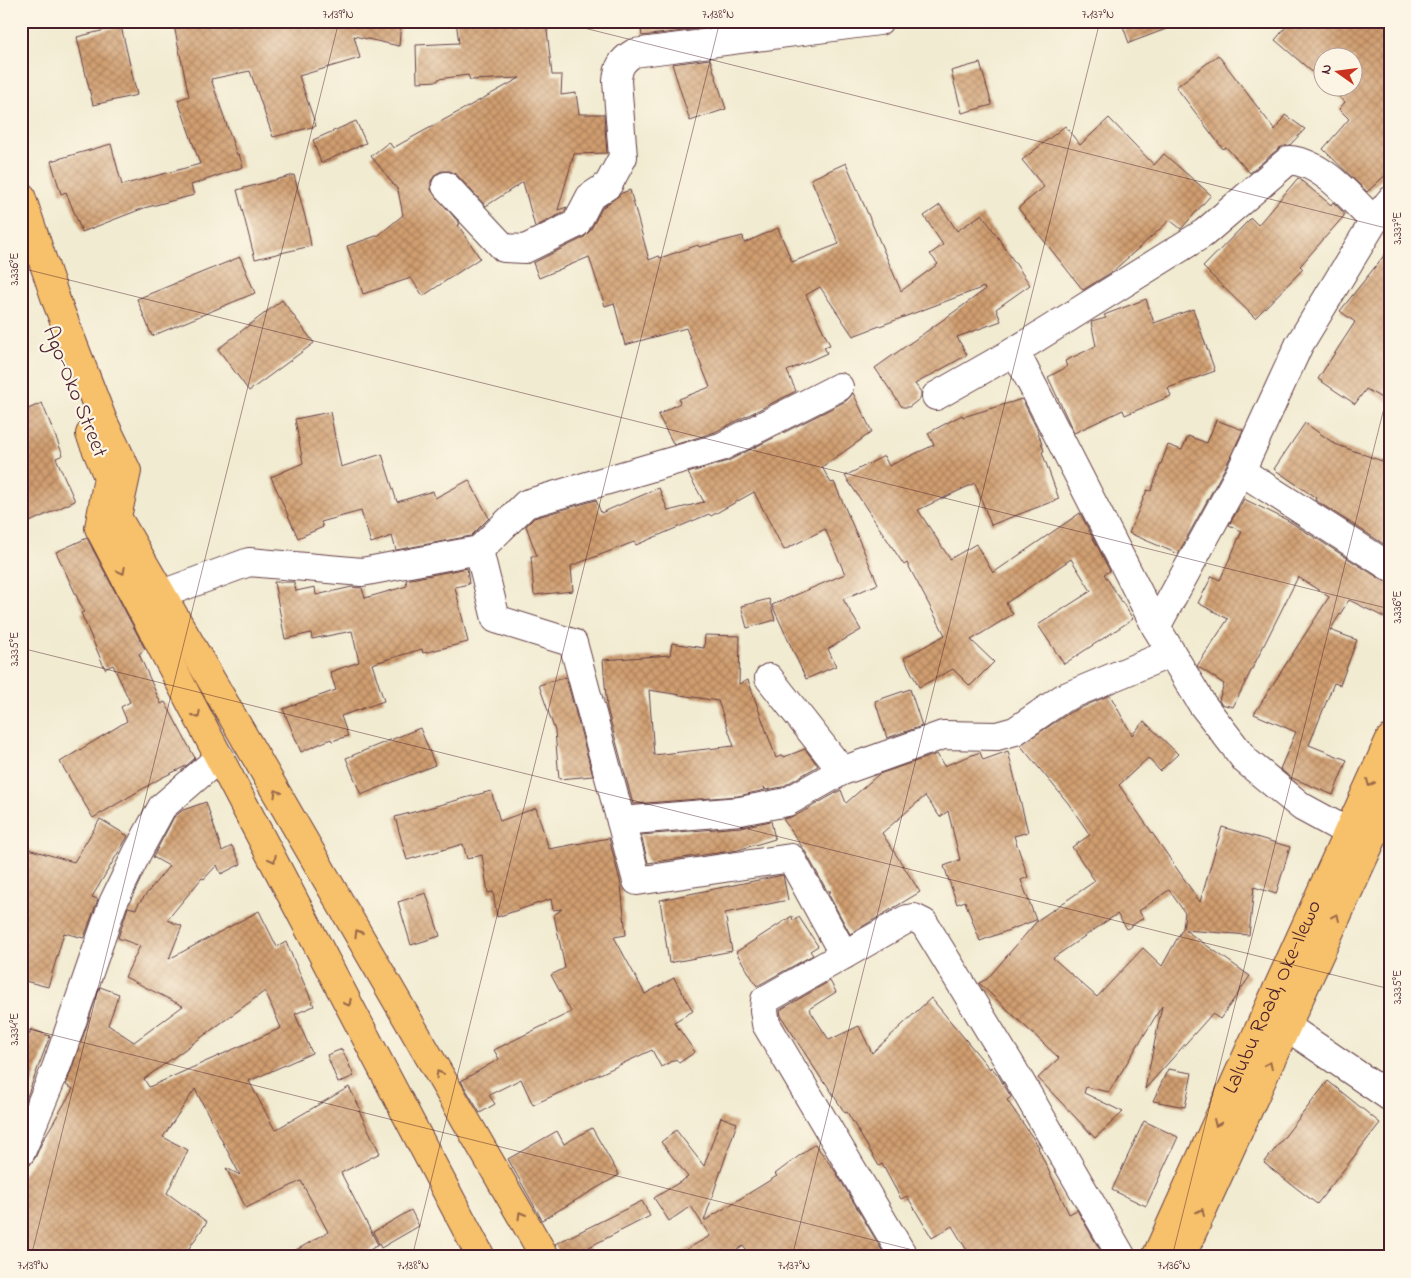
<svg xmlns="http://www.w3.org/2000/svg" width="1411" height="1278" font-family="'Indie Flower',sans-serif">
  <defs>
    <pattern id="building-cross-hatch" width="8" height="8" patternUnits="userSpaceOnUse" patternTransform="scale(1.25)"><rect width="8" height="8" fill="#d09e70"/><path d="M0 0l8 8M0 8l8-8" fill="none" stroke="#ab805c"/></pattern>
  </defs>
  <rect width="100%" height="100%" fill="#fcf5e5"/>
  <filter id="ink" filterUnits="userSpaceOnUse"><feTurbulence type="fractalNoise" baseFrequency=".02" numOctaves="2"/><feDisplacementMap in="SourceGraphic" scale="10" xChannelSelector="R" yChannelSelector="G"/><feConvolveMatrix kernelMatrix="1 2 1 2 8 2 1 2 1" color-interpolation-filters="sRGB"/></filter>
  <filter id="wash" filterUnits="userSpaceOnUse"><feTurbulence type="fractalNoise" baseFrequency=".0096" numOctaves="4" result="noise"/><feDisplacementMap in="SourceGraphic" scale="20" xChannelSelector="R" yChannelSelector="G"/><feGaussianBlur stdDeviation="1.12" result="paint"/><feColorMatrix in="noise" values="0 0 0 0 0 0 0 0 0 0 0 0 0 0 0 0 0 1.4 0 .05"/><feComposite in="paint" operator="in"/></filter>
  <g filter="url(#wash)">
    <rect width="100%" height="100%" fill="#f1ebd1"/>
    <g id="blocks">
      <!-- building -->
      <g fill="url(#building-cross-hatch)" fill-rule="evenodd">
        <path d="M173 21H401L399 46 354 36 360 58 299 76 316 126 273 137 250 71 211 79 237 155 239 154 243 167 191 185 194 195 144 208 82 232 66 192 61 194 51 161 111 144 122 185 200 164 178 100 189 96Z"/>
        <path d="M456 21H546L552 75H562L561 95 576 93 579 114H604L607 153 574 154 558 210 567 207 564 212 535 227 523 182 486 206 457 175 450 171H442L436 174 431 181V190L460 224 458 225 480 258 423 296 411 278 363 294 347 246 379 235 403 215 398 190 371 156 389 142 393 148 520 78 470 80 468 75 438 79V81L417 82 416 45 459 43Z"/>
        <path d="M640 21H698L700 29 642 36Z"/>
        <path d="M1121 21H1182V23L1129 43Z"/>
        <path d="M1291 21H1390V171L1367 192 1323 149 1349 119 1339 109 1345 102 1329 88H1354V58H1324V82L1275 40Z"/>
        <path d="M121 26 137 95 93 105 77 37Z"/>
        <path d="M1218 55 1275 130 1285 115 1305 129 1290 145 1279 148 1250 173 1226 147 1223 149 1176 87Z"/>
        <path d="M710 59 726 109 690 121 672 64Z"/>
        <path d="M980 63 992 105 962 113 951 71Z"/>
        <path d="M1109 118 1154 165 1164 154 1211 195 1181 229 1170 220 1112 272 1083 290 1018 208 1044 187 1022 160 1065 126 1080 145Z"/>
        <path d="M356 121 366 143 321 163 313 140Z"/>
        <path d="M846 163 901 291 938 264 930 254 943 245 924 216 940 205 957 231 982 214 1030 285 996 309 1001 321 957 337 967 355 915 384 921 392V398L909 407H902L875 368 985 290 984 287 853 336 820 287 806 295 830 345 824 347 827 353 787 371 796 391 715 432 674 445 658 415 680 403 679 399 710 387 686 328 625 345 614 303 605 306 589 257 539 278 533 263 583 238 590 231 602 208 622 193 630 190 649 260 659 256 660 258 698 245 699 247 743 236 744 243 778 228 792 262 839 244 811 179Z"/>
        <path d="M294 175 308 228 311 246 255 259 237 190Z"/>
        <path d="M1298 178 1331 205 1333 202 1344 213V216L1300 266 1303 269 1255 318 1203 267 1251 218 1258 225Z"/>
        <path d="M1390 248V403L1366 389 1355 404 1318 379 1355 322 1340 311Z"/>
        <path d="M240 257 255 293 152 336 137 299Z"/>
        <path d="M1146 299 1154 323 1193 309 1215 371 1168 388 1171 396 1125 415 1123 410 1074 433 1048 377 1067 367 1065 361 1096 346 1091 322 1106 318 1104 315Z"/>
        <path d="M282 300 314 343 249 391 218 349Z"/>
        <path d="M853 393 872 432 822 467 831 483 834 482 878 584 843 599 861 630 828 649 836 666 806 679 772 605 845 574 825 529 784 550 754 492 711 516 709 514 636 545 634 542 571 566 573 591 534 595 531 556H537L526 526 534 518 596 500 601 513 659 488 668 511 704 502 688 473 728 461 846 401Z"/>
        <path d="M1022 399 1037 429 1044 451 1042 452 1059 499 991 525 975 483 918 510 950 559 976 544 993 573 1080 513 1110 571 1104 574 1133 619 1064 664 1038 625 1091 591 1071 559 1006 603 1013 614 971 640 994 662 970 686 953 669 919 687 904 658 945 635 907 563 904 565 845 476 884 456 889 466 934 445 928 433 962 415 963 417Z"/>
        <path d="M42 403 63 455 56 458 75 501 21 526V412Z"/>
        <path d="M330 412 341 467 382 454 397 502 433 491 435 498 469 480 489 518 471 536 396 550 392 536 371 543 361 511 321 522 323 527 298 538 271 477 303 463 295 419Z"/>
        <path d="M1216 420 1243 430 1227 464 1178 554 1129 533 1147 490 1151 491 1168 445 1182 450 1188 436 1207 443Z"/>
        <path d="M1305 423 1335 444 1390 464V548L1315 500 1316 498 1274 469Z"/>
        <path d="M1244 499 1287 520 1382 580 1390 583V620L1349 600 1330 630 1357 640 1340 685 1334 683 1309 745 1347 760 1333 795 1290 777 1280 769 1296 732 1254 714 1329 597 1298 577 1233 707 1221 704 1219 700 1224 684 1197 666 1228 619 1198 603 1212 576 1220 580 1242 531 1229 525Z"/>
        <path d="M87 538 145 649 139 654 161 704 165 702 195 758 186 766 161 778 93 818 60 762 127 721 121 707 130 702 113 665 105 669 81 613 84 612 56 552Z"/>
        <path d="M467 568 469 584 455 587 468 642 423 653 422 649 372 664 384 701 341 716 348 736 332 741 331 739 301 752 283 709 336 690 330 672 359 662 352 631 312 639 311 633 285 639 274 582H294L296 591 315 587 316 595 352 587 362 588 365 598 407 586 406 580Z"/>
        <path d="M769 599 775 620 747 628 741 606Z"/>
        <path d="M705 635 740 636 739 684 748 680 776 758 783 755 784 757 805 749 818 766 782 787 766 790 764 787 765 790 738 796 633 804 607 708 603 660 670 655 672 643 704 648ZM649 690 718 701 734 746 654 755Z"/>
        <path d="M566 677 593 776 559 779 555 731 539 685Z"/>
        <path d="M910 689 922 726 887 738 875 701Z"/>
        <path d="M1110 695 1132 735 1144 721 1178 754 1160 771 1148 758 1119 785 1200 902 1222 827 1290 847 1276 894 1254 887 1249 935 1185 930 1250 976 1220 1019 1212 1014 1145 1089 1162 1006 1109 1092 1086 1087 1084 1093 1123 1112 1095 1138 1038 1078 1059 1058 979 983 987 979 1038 920 1095 881 1072 847 1090 835 1068 803 1020 745 1071 712ZM1169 890 1185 913 1183 928 1162 966 1143 948 1097 997 1053 958 1117 914 1127 929 1143 918 1139 911Z"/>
        <path d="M420 728 435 765 361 795 346 758Z"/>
        <path d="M1008 751 1028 832 1014 836 1028 877 1021 880 1036 920 980 941 965 901 957 904 944 866 960 860 948 811 940 817 925 796 882 833 920 892 850 934 830 897 828 893 831 891H827L805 851 783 819 795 816 841 790 846 803 879 774 937 754 944 766 980 752 983 760Z"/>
        <path d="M491 791 500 821 536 808 549 849 609 838 621 885 626 935 614 937 645 994 674 978 693 1011 674 1022 695 1052 679 1063 676 1059 661 1067 652 1050 533 1105 521 1079 489 1095 495 1104 480 1113 461 1081 499 1059 494 1050 571 1012 551 975 565 968 554 915 562 909 553 910 551 899 497 917 493 892 488 893 482 855 467 859 463 844 407 860 395 817Z"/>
        <path d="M206 802 222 851 232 846 241 864 221 874 217 865 204 879 202 878 167 920 182 926 169 959 259 911 277 947 286 942 314 1006 295 1014 312 1053 249 1081 275 1130 349 1087 361 1110 359 1111 380 1153 341 1173 378 1245 358 1257H284L328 1232 301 1181 246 1208 226 1168 240 1175 195 1089 163 1137 188 1150 167 1193 207 1222 183 1257H21V1177L35 1158 43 1140 73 1089 66 1085 100 987 119 994 108 1025 134 1042 183 1006 125 977 140 946 118 938 128 907 136 909 139 903 169 866 153 857 174 817 183 810ZM265 991 281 1028 149 1087 144 1079Z"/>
        <path d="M100 819 128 836 92 897 98 899 84 938 64 933 48 987 21 980V847L74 862Z"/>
        <path d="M771 821 775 839 738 850 648 863 641 835 741 827Z"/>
        <path d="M783 875 788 900 725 913 732 951 669 963 660 900Z"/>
        <path d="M426 893 440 936 411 945 398 902Z"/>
        <path d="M792 916 793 921 799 917 818 946 810 951 813 955 757 986 736 952Z"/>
        <path d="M830 981 836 992 809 1009 829 1040 859 1026 872 1053 931 998 990 1069 991 1067 998 1075 1011 1097 1007 1100 1039 1147 1038 1148 1069 1214 1077 1210 1104 1257H971L952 1226 932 1238 907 1196 901 1199 882 1164 879 1166 847 1112 845 1113 825 1082 824 1083 781 1016 780 1010Z"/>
        <path d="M31 1029 50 1036 23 1107 21 1033 29 1035Z"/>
        <path d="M342 1049 354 1076 338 1083 327 1055Z"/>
        <path d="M1168 1069 1192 1073 1185 1107 1153 1101Z"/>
        <path d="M1328 1081 1380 1123 1317 1204 1264 1163Z"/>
        <path d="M721 1117 737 1123 704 1221 777 1176 775 1174 815 1144 835 1171 886 1257H751L743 1246 727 1257H673L710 1236 691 1206 669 1221 654 1198 688 1177 661 1142 676 1130 704 1166Z"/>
        <path d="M1144 1121 1178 1137 1146 1206 1112 1190Z"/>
        <path d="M592 1128 619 1175 542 1220 508 1159 557 1131 564 1144Z"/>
        <path d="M642 1201 650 1216 589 1247 594 1257H561L555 1244Z"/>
        <path d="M411 1210 419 1226 381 1248 373 1232Z"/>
      </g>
    </g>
  </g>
  <g filter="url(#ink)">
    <use href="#blocks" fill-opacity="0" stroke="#633e44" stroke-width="1"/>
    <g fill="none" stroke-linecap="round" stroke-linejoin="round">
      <defs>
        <g id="minor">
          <path d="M446 186 504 248 525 249 576 224 590 197 608 185 623 157 617 81C618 67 622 60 634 53L879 21"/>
          <path d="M1015 351 1156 627 1202 704 1246 761 1302 807 1348 832"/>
          <path d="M936 396 1015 351 1204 233 1289 160C1323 162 1351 199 1374 221"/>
          <path d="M1241 471 1390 567"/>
          <path d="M479 550 496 619 573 643 637 881 791 858 844 955"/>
          <path d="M162 594 249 562 362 572 479 550 526 504 721 447 839 387"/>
          <path d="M1156 627 1241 471 1299 345 1374 221 1390 201"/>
          <path d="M769 678 842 771 943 735 997 736 1015 731 1063 698 1171 653"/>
          <path d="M621 821 740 811 787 802 842 771"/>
          <path d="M1286 1026 1390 1097"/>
          <path d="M21 1152 56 1068 113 903 137 853 162 807 220 757"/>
          <path d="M904 1257 766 1024 764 1010 765 1000 907 919 914 918 924 923 1010 1064 1122 1257"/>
        </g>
        <g id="major">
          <path d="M21 196 56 300 103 421 127 471 117 517 545 1257"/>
          <path d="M90 434 108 477 99 528 481 1257"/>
          <path id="s1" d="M1156 1257 1390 739"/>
          <path d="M1181 1257 1390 800"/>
        </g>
      </defs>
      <!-- minor casing -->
      <use href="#minor" stroke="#633e44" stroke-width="30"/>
      <!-- major casing -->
      <use href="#major" stroke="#633e44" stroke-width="30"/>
      <!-- minor -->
      <use href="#minor" stroke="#fff" stroke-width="28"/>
      <!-- major -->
      <use href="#major" stroke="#f7c06b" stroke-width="28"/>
    </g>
    <!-- one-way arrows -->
    <defs><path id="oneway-chevron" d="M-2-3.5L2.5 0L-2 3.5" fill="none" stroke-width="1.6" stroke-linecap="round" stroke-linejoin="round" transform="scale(1.25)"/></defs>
    <g stroke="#986748">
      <use href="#oneway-chevron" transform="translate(122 571) rotate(62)"/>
      <use href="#oneway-chevron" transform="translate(197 715) rotate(62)"/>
      <use href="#oneway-chevron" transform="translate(1370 783) rotate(114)"/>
      <use href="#oneway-chevron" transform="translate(277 793) rotate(-120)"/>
      <use href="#oneway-chevron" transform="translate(273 859) rotate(62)"/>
      <use href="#oneway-chevron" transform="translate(1336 917) rotate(-65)"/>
      <use href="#oneway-chevron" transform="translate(358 933) rotate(-120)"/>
      <use href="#oneway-chevron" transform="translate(348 1003) rotate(62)"/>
      <use href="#oneway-chevron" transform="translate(1269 1065) rotate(-65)"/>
      <use href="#oneway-chevron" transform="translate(439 1074) rotate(-120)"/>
      <use href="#oneway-chevron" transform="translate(1217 1123) rotate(114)"/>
      <use href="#oneway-chevron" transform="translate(1201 1212) rotate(-65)"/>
      <use href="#oneway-chevron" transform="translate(521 1215) rotate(-120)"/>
    </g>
  </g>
  <!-- ticks -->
  <path fill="none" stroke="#4a1f2b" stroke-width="1" stroke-opacity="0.45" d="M556 21 1390 229M21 268 1390 609M21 648 1390 989M21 1027 941 1257M31 1257 339 21M412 1257 720 21M792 1257 1100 21M1172 1257 1390 384"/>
  <g text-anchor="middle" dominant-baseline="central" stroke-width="4.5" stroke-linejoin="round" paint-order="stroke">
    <!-- street labels -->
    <g font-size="22" fill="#4a1f2b" stroke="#fcf5e5">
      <text transform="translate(74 392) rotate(68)">Ago-Oko Street</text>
      <text stroke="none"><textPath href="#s1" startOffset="285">Lalubu Road, Oke-Ilewo</textPath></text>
    </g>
  </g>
  <!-- margin -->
  <rect width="1411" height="1278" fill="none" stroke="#fcf5e5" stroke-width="55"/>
  <!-- north arrow -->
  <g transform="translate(1338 72) rotate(284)"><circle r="24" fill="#fcf5e5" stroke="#b59f9b"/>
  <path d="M0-4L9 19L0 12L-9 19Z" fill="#c8321e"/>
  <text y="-8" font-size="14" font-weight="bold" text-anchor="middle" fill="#4a1f2b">N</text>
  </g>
  <rect x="28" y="28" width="1356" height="1222" fill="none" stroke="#4a1f2b" stroke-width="2"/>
  <g font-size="12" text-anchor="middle" fill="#4a1f2b">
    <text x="338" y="18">7.139°N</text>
    <text x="718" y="18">7.138°N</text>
    <text x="1098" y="18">7.137°N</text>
    <text transform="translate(1397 228) rotate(-90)" y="4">3.337°E</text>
    <text transform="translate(14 269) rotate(-90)" y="4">3.336°E</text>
    <text transform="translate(1397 607) rotate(-90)" y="4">3.336°E</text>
    <text transform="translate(14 649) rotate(-90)" y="4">3.335°E</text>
    <text transform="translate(1397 987) rotate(-90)" y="4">3.335°E</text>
    <text transform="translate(14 1029) rotate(-90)" y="4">3.334°E</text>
    <text x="33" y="1269">7.139°N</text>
    <text x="413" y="1269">7.138°N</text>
    <text x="794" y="1269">7.137°N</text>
    <text x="1174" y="1269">7.136°N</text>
  </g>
</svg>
